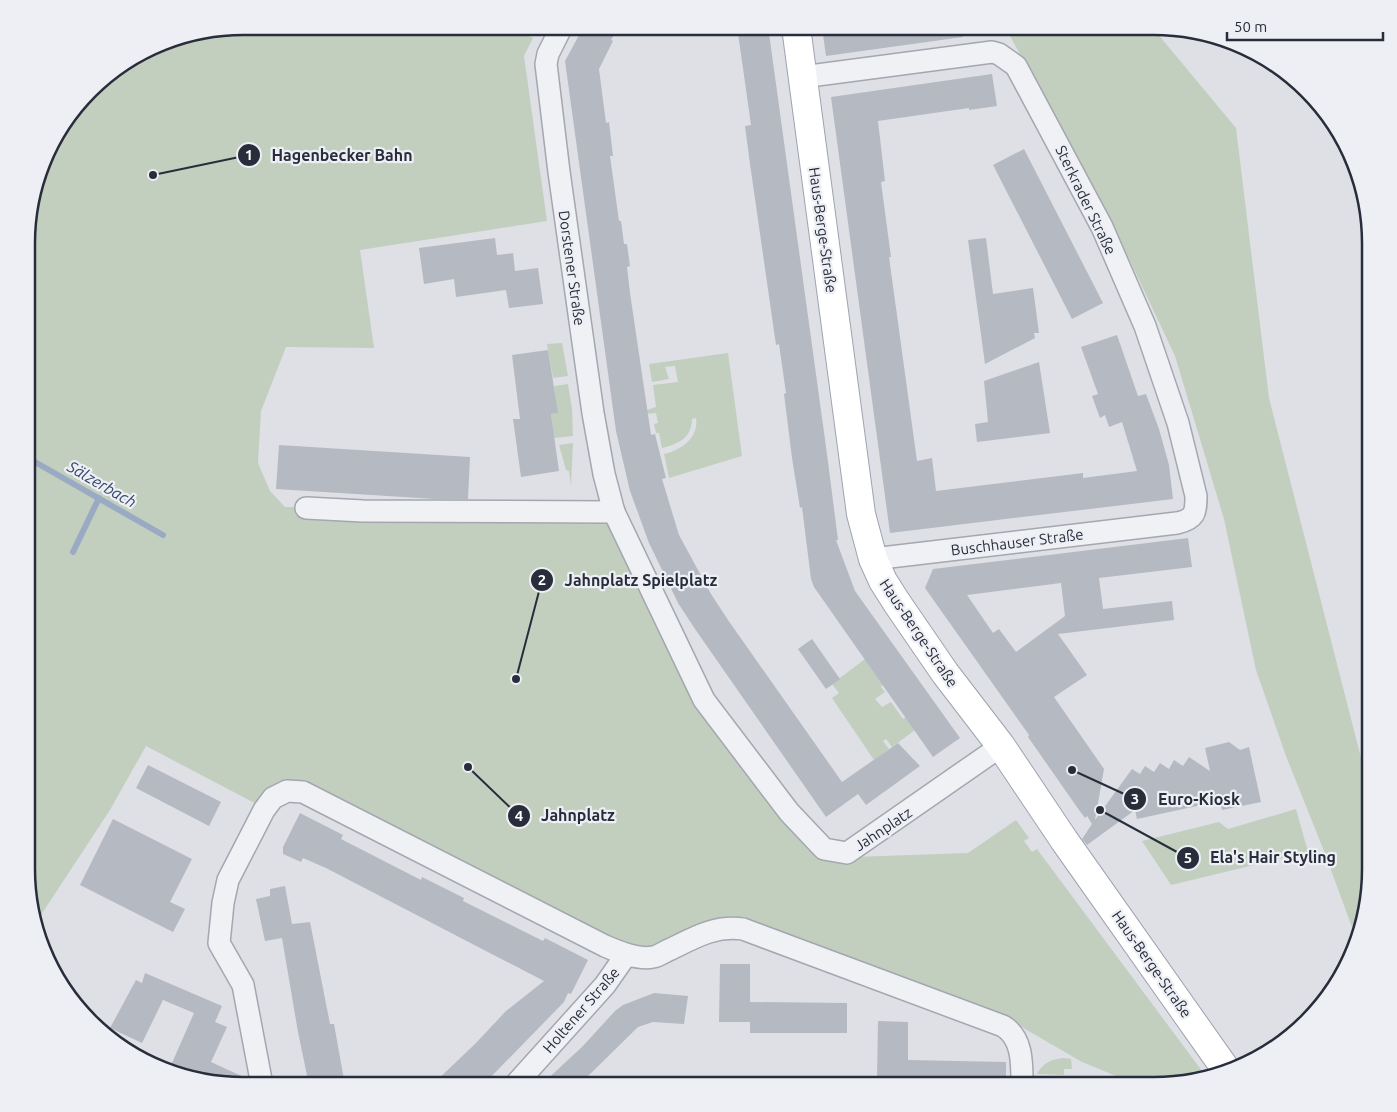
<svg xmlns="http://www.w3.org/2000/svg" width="1397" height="1112" font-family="Ubuntu,sans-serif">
  <rect width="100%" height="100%" fill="#dee0e6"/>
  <!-- green -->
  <g fill="#c2cfbf">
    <path d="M243 26H509L533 38 524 56 547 221 360 250 374 348 286 347 261 411 258 463 270 491 285 507 607 515 656 627 702 702 783 811 854 857 968 853 1016 820 1029 838 1024 841 1032 852 1037 849 1205 1075 1154 1086H1140L1082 1062 1020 1026 751 928 651 954 627 952 304 790 262 807 146 746 110 810 37 921 27 883 28 215 55 135 100 80 173 38Z"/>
    <path d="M1005 27H1152L1236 128 1269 398 1370 793V883L1357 941 1324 851 1286 756 1256 670 1224 519 1175 356 1105 208Z"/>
    <path d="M562 343 568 376 553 378 547 344Z"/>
    <path d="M728 353 742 456 669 478 664 454C681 450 699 438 696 418L692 419C692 438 678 444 662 448L659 433H656L654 424 658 423 656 413 647 414V410L656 407 653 385 678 382 675 366 665 367 669 379 652 382 649 364Z"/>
    <path d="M568 384 572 409 573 436 554 438 551 414 557 413 554 386Z"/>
    <path d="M573 443 571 486 569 471 566 470 559 445Z"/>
    <path d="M865 659 883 685 881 687 885 692 875 699 882 707 891 702 903 719 906 717 915 730 892 747 886 739 883 741 889 749 874 760 832 698 839 693 832 684Z"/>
    <path d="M1296 809 1308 852 1171 885 1142 841 1219 822 1228 829Z"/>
    <path d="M1064 1058 1071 1059 1072 1069H1064V1075L1037 1074C1043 1063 1051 1059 1064 1058Z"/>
  </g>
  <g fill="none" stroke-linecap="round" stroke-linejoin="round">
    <!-- stream -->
    <g stroke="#9baac3" stroke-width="6">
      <path d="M28 458 163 535"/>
      <path d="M73 552 99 498"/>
    </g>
  </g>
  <!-- building -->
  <g fill="#b5b9c2" fill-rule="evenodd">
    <path d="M584 26H619L611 40 613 41 599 69 606 123 609 122 613 156H610L619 221H621L624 244H627L630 266 627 267 630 293 651 435 655 434 666 478 662 479 679 535 711 594 728 620 842 782 898 743 920 766 866 805 858 794 826 817 695 629 678 603 649 543 630 491 616 431 565 61Z"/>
    <path d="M737 26H768L827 454 838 540H836L855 591 960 738 933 757 814 587 811 579 802 507 800 508 792 458 784 394 786 393 779 344 776 345 750 164 745 126 751 125Z"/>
    <path d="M822 27H962L963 37 826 56Z"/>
    <path d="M992 74 997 106 969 110V108L878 121 885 181 881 182 891 257H889L917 461 932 458 936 491 1083 473V478L1137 471 1122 422 1109 427 1105 415 1100 418 1092 396 1098 394 1081 347 1117 335 1138 396 1146 394 1159 429 1169 465 1173 499 890 533 831 97Z"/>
    <path d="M1024 149 1103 303 1072 319 993 165Z"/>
    <path d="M495 238 497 255 513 253 515 271 538 268 543 304 509 308 506 290 456 297 454 279 424 284 419 248Z"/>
    <path d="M986 238 993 294 1033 288 1039 333H1034L1035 338 985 364 968 240Z"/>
    <path d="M548 350 558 413 551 414 559 471 521 477 513 419H520L512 355Z"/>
    <path d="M1039 362 1050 433 977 442 975 424 988 422 984 381Z"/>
    <path d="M279 445 470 457 468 499H435L276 489Z"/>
    <path d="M1188 538 1192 567 1099 578 1103 609 1172 601 1174 620 1058 634 1087 675 1054 697 1104 769 1095 820 1132 769 1140 774 1145 766 1154 772 1160 763 1169 769 1174 760 1183 766 1189 757 1210 771 1205 748 1229 742 1240 750 1249 747 1261 802 1222 810 1220 801 1137 819 1135 810 1087 845 1082 839 1092 824 1087 816 1085 818 1079 810 1028 737 1029 735 925 588 933 569ZM1061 583 1065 616 1016 652 999 629 993 633 967 595Z"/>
    <path d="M812 639 840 679 826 689 798 649Z"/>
    <path d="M148 765 221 802 209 826 136 788Z"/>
    <path d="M300 813 343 835 341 839 421 880 422 877 464 898 463 901 543 941 545 938 588 960 571 994 568 993 564 1002 483 1085H432L475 1044 506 1011 544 981 326 868 303 858 301 862 283 854V847Z"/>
    <path d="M113 819 192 859 170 902 185 909 173 932 80 885Z"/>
    <path d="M285 886 292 924 310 922 330 1024H334L345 1085H309L298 1032 282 938 265 941 256 899 270 896V889Z"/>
    <path d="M720 964H750V1002L847 1003V1033H750V1022H719Z"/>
    <path d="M145 973 222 1006 215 1022 227 1027 211 1062 248 1079 249 1085H229L212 1081 172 1063 194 1013 163 1000 142 1043 110 1028 136 980 142 983Z"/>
    <path d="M654 993 688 996 684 1024 653 1022 638 1027 588 1076 598 1085H541L582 1047 615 1011 623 1005Z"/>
    <path d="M878 1021 908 1022V1060L1006 1062V1086H908V1079H877Z"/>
  </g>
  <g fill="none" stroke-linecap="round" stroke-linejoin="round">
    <defs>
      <g id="minor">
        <path d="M562 26 548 54 546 64 559 172 593 413 604 474 614 512 704 700 789 812 824 849 847 853 1001 746"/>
        <path d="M802 77 992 52 999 54 1016 66 1102 227 1145 326 1178 423 1196 496C1196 513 1195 519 1177 523L873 559"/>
        <path d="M306 508 363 511 614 512"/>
        <path d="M262 1085 243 985 219 943 223 903 228 880 264 810 273 798 287 791 303 792 605 946C619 952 638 960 653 957 659 956 665 951 671 949 695 937 716 925 743 929L1003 1026C1023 1038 1022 1064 1022 1086"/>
        <path d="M515 1085 605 985 626 955"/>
      </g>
      <path id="major" d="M796 27 861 514 873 559 883 581 897 603 945 673 1001 746 1064 840 1227 1071"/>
    </defs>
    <!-- minor casing -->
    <use href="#minor" stroke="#a4a7af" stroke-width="24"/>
    <!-- major casing -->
    <use href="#major" stroke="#9ea3b0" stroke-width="30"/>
    <!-- minor -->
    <use href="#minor" stroke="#f0f1f5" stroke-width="21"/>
    <!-- major -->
    <use href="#major" stroke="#fff" stroke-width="28"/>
  </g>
  <g text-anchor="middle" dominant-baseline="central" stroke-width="4.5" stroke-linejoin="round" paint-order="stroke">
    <!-- street labels -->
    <g font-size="15" fill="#282d3b" stroke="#edeff4">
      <text transform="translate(1086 200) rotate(64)">Sterkrader Straße</text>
      <text transform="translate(823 230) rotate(82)">Haus-Berge-Straße</text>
      <text transform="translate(572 268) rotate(82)">Dorstener Straße</text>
      <text transform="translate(1017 542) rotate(-7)">Buschhauser Straße</text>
      <text transform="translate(919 633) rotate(56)">Haus-Berge-Straße</text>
      <text transform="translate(883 829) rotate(-34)">Jahnplatz</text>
      <text transform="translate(1152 964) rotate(55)">Haus-Berge-Straße</text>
      <text transform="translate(581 1010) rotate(-49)">Holtener Straße</text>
    </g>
    <!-- water labels -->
    <g font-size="16" font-style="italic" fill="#36486b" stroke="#edeff4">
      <text transform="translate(102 484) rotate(30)">Sälzerbach</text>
    </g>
  </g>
  <!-- crop -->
  <path d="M0 0H1397V1112H0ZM243 35H1154A208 208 0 0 1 1362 243V869A208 208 0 0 1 1154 1077H243A208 208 0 0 1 35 869V243A208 208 0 0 1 243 35Z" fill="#edeff4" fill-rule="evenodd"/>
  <path fill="none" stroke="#282d3b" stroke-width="2.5" d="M243 35H1154A208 208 0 0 1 1362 243V869A208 208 0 0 1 1154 1077H243A208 208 0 0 1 35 869V243A208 208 0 0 1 243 35Z"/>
  <!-- callouts -->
  <path fill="none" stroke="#282d3b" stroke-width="2" d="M153 175L249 155M516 679L542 580M1072 770L1135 799M468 767L519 816M1100 810L1188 858"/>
  <g fill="#282d3b" stroke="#edeff4" stroke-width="2">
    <circle cx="153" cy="175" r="5"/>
    <circle cx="516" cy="679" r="5"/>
    <circle cx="1072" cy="770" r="5"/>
    <circle cx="468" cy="767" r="5"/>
    <circle cx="1100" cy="810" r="5"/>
    <circle cx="249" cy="155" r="12"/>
    <circle cx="542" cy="580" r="12"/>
    <circle cx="1135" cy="799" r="12"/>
    <circle cx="519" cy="816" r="12"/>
    <circle cx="1188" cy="858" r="12"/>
  </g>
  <g font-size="15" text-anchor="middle" font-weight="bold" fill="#fff">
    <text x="249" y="160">1</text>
    <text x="542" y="585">2</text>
    <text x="1135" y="804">3</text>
    <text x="519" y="821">4</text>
    <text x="1188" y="863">5</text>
  </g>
  <g font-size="16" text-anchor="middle" font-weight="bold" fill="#282d3b" stroke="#edeff4" stroke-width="4.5" stroke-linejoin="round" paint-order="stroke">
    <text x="342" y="161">Hagenbecker Bahn</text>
    <text x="641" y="586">Jahnplatz Spielplatz</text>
    <text x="1199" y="805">Euro-Kiosk</text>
    <text x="578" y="821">Jahnplatz</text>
    <text x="1273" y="863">Ela's Hair Styling</text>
  </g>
  <!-- scale -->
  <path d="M1227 32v8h156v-8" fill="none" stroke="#282d3b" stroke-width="2.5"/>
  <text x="1234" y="32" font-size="15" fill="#282d3b" stroke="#edeff4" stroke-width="4" paint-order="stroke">50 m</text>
</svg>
